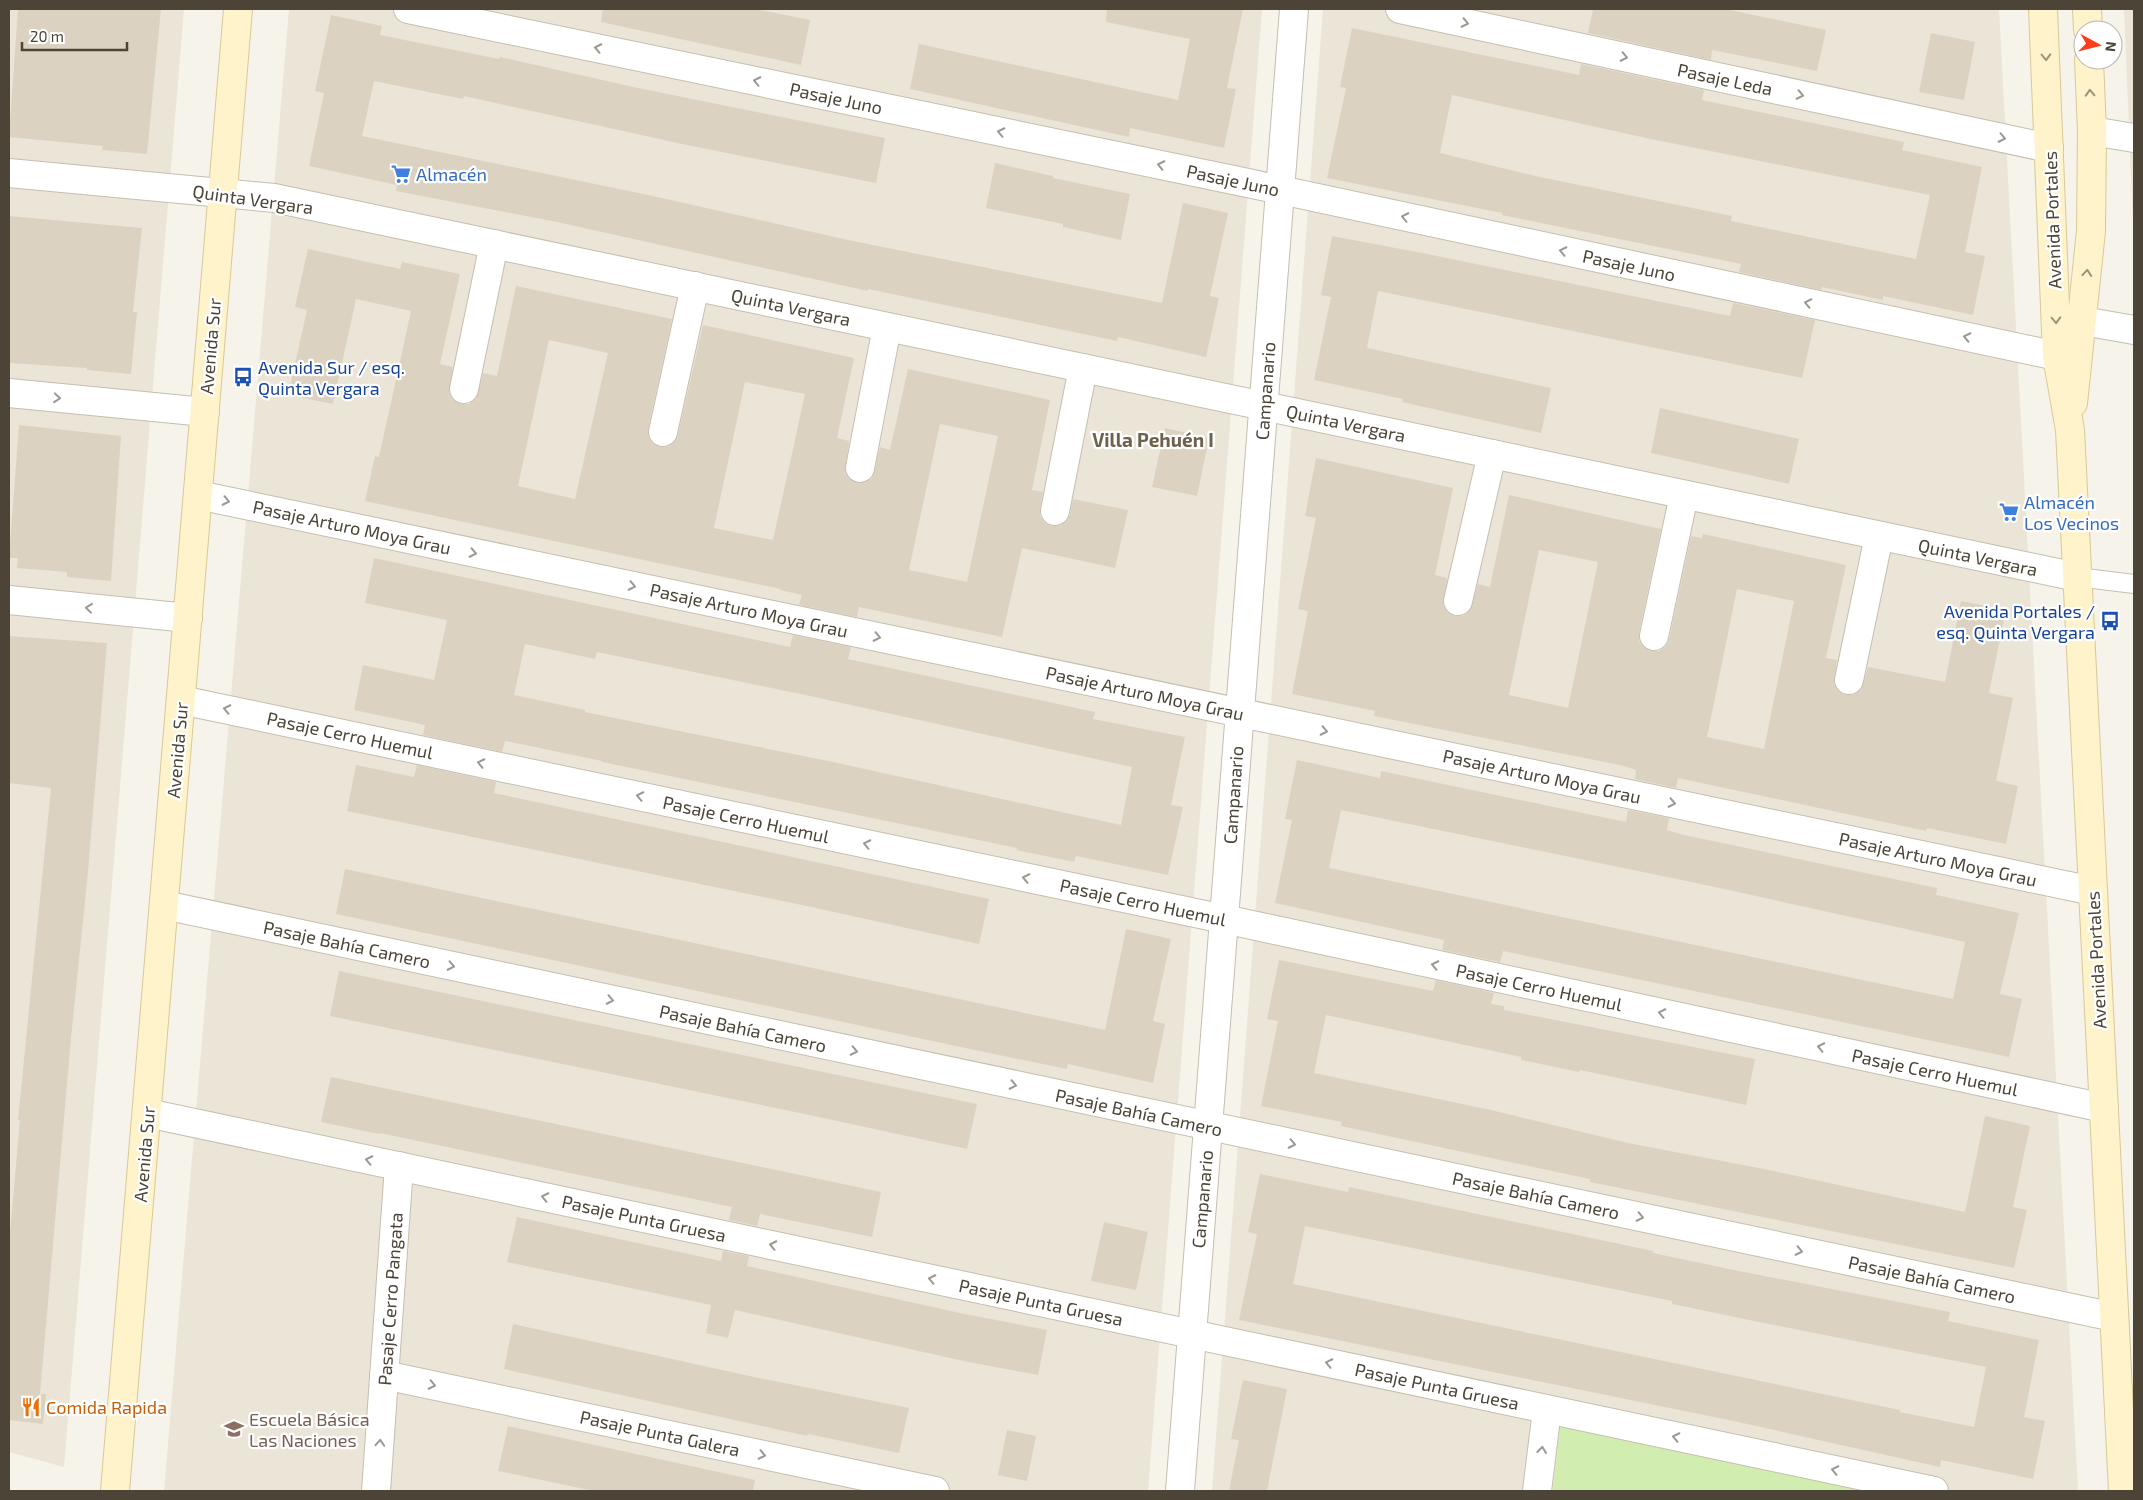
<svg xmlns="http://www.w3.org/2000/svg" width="2143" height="1500" font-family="'Exo 2',sans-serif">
  <rect width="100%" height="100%" fill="#f6f3ea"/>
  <!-- residential -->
  <g fill="#ebe5d8">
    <path d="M9 9H184L64 1467 9 1452Z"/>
    <path d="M289 9H1262L1148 1491H164Z"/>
    <path d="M1323 9H1999L2078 1491H1212Z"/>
    <path d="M2124 9H2134V247Z"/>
  </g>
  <!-- green -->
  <path fill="#d1eeb0" d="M1561 1421 1854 1484V1491H1553Z"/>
  <!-- building -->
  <g fill="#dcd2c1" fill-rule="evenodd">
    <path d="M18 9H161L147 154 102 150 103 146 9 137Z"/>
    <path d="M603 9H756L810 20 801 65 601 22Z"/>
    <path d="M1107 9H1243L1227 88 1236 89 1224 148 1130 128 1129 137 910 89 919 44 1178 100 1190 39 1106 22Z"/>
    <path d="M1593 9H1725L1826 30 1817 71 1712 50 1711 60 1588 33Z"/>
    <path d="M331 15 382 26 380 35 499 59 500 57 638 88 885 138 876 183 682 144 464 96 463 99 374 81 362 136 653 196 848 240 1162 303 1183 203 1228 213 1210 296 1219 298 1206 357 1118 337 1117 341 868 289V291L557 222 396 191 397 185 309 166 324 93 315 91Z"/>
    <path d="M1352 28 1579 75 1581 64 1704 90 1702 100 1904 142 1902 150 1982 167 1965 252 1985 256 1973 315 1883 296V300L1822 287 1821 290 1739 272 1741 264 1502 215V213L1327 178 1346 88 1340 87ZM1452 95 1646 138 1930 195 1916 259 1731 221 1732 216 1540 177 1440 153Z"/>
    <path d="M1931 33 1975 42 1964 100 1919 92Z"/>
    <path d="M995 163 1053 176V178L1130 194 1121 240 1063 227V224L986 208Z"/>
    <path d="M9 216 142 228 133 312H137L131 374 87 370V368L9 363Z"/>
    <path d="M1332 236 1422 253 1730 316 1733 303 1815 320 1802 378 1378 291 1367 348 1551 388 1541 433 1402 402 1403 399 1314 380 1331 297 1321 295Z"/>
    <path d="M308 249 400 269 402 262 460 274 440 364 453 367 449 393 453 400 461 404H469L476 399 483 373 497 376 516 286 672 319 648 429V436L652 443 660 447H668L674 443 678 435 703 325 854 358 837 438 849 441 845 473 849 479 857 483H865L872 478 880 447 890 450 908 369 1050 400 1032 490 1043 492 1040 508V516L1045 523 1052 526H1060L1067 521 1070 514 1073 499 1128 510 1115 568 1022 548 1002 637 859 607 857 617 799 605 802 595 780 590 781 589 365 501 375 456 379 457 411 311 356 299 333 404 288 395 307 310 295 307ZM549 340 608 353 575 499 518 486ZM745 382 805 394 773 540 714 528ZM940 424 998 436 967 582 909 570Z"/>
    <path d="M1660 408 1799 439 1789 484 1651 453Z"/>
    <path d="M19 425 121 436 111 581 67 577V572L17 568 18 558H9Z"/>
    <path d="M1165 428 1209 438 1197 496 1152 487Z"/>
    <path d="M1316 458 1453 488 1435 575 1447 578 1443 605 1447 612 1455 616H1463L1470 611 1478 584 1490 587 1509 495 1661 529 1639 633V641L1643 647 1650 651H1659L1665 647 1669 640 1691 536 1702 538 1703 534 1846 565 1826 658 1837 660 1834 684 1838 691 1845 695H1853L1861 690 1868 667 1945 682 1961 601 2006 610 1989 693 2013 698 1996 781 2018 786 2006 844 1927 828 1926 831 1678 778 1676 788 1635 779 1636 770 1620 765 1374 716 1375 711 1292 694 1308 611 1298 609 1316 518 1305 516ZM1539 550 1598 562 1568 708 1509 695ZM1737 589 1794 601 1764 749 1707 737Z"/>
    <path d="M374 558 790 647 793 635 851 647 848 659 1095 712 1093 719 1185 737 1171 805 1183 807 1168 875 1076 856 1074 862 1016 850 1017 848 602 762V761L505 741 502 752 423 735 425 725 354 710 363 665 434 680 447 620 365 603ZM525 644 595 659 597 652 810 696 1132 767 1121 825 833 762 585 712V710L514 695Z"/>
    <path d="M9 636 107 643 88 872 71 1038 40 1394H46L43 1424 9 1420V1244L20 1120H18L51 788 9 783Z"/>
    <path d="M1297 760 1380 778 1381 771 1626 822 1628 810 1669 818 1667 830 1684 835 1937 888 1936 895 2019 913 2000 994 2022 999 2009 1057 1503 951 1500 962 1442 950 1444 940 1275 903 1292 820 1285 819ZM1341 810 1701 884 1965 942 1953 999 1329 868Z"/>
    <path d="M356 765 414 777 417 765 496 782 494 793 989 899 979 944 816 908 347 811Z"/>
    <path d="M345 869 1105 1030 1126 929 1171 939 1153 1021 1165 1024 1153 1083 1068 1064 1067 1069 970 1049 336 914Z"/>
    <path d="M1279 960 1433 991 1436 980 1494 993 1491 1004 1504 1006V1010L1755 1059 1746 1105 1580 1070 1579 1072 1521 1060V1057L1326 1015 1314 1073 1491 1110 1628 1143 1764 1169 1965 1212 1985 1116 2030 1126 2013 1207 2027 1210 2014 1268 1590 1182V1179L1341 1126 1342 1122 1261 1106 1278 1021 1267 1019Z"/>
    <path d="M339 971 977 1104 967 1149 800 1113 330 1016Z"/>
    <path d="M331 1077 881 1192 872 1237 760 1214 757 1226 729 1220 732 1207 380 1133 379 1134 321 1122Z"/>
    <path d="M1260 1174 1348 1192 1349 1187 1653 1251V1253L1739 1271 1950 1312 1948 1321 2039 1340 2024 1417 2045 1421 2033 1479 1941 1460 1940 1467 1738 1422 1239 1320 1257 1234 1248 1232ZM1305 1226 1672 1301V1304L1754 1321 1986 1367 1974 1427 1900 1412V1410L1293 1284Z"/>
    <path d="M517 1217 721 1261 723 1251 749 1256 747 1266 960 1313 1047 1330 1038 1375 968 1362 735 1310 728 1338 706 1333 711 1305 507 1262Z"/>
    <path d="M1104 1222 1148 1232 1136 1290 1091 1281Z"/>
    <path d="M513 1324 754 1377 909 1408 899 1453 808 1434 807 1436 504 1369Z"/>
    <path d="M1243 1380 1287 1389 1267 1491H1229L1239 1440 1231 1439Z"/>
    <path d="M508 1426 755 1480 753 1491H594L498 1471Z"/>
    <path d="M1007 1430 1036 1436 1027 1481 998 1475Z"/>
  </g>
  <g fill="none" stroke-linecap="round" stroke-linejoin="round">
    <defs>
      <path id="lane" d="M2077 577 2134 584"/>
      <g id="street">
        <path d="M408 9 1243 182 2057 356"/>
        <path d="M1400 9 2049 148"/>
        <path d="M2092 131 2134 138"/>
        <path d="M9 173 274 198 2077 577"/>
        <path d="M2083 321 2134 330"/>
        <path d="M464 389 494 244"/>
        <path d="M9 393 205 412"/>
        <path d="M663 432 695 286"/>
        <path d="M860 468 887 327"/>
        <path d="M198 495 2093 891"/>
        <path d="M1055 511 1083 368"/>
        <path d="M9 600 188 618"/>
        <path d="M1458 601 1492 454"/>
        <path d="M1654 636 1684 495"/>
        <path d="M1849 680 1879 536"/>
        <path d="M181 700 1224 919 2104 1108"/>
        <path d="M164 905 2114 1317"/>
        <path d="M147 1113 1934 1491"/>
        <path d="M384 1375 935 1491"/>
        <path d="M376 1491 399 1166"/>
        <path d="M1180 1491 1294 9"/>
        <path d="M1537 1491 1547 1410"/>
      </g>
      <g id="secondary">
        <path d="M2043 9 2057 356 2070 430 2123 1491"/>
        <path d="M2087 9 2088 30"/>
        <path d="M2073 403 2091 231 2092 131 2089 60"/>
        <path d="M115 1491 238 9"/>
      </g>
    </defs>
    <!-- lane casing -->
    <use href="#lane" stroke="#c6beae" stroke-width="20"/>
    <!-- street casing -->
    <use href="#street" stroke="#c6beae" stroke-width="30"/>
    <!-- secondary casing -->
    <use href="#secondary" stroke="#dac896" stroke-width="30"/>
    <!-- lane -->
    <use href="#lane" stroke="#fff" stroke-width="18"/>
    <!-- street -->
    <use href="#street" stroke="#fff" stroke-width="28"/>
    <!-- secondary -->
    <use href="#secondary" stroke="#fff3cc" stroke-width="28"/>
  </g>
  <!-- one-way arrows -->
  <defs><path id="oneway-chevron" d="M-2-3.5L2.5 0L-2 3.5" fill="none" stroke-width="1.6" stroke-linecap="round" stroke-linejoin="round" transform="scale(1.25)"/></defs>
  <g stroke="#9c9891">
    <use href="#oneway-chevron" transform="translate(1465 23) rotate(12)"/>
    <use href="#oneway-chevron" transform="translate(598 48) rotate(-168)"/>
    <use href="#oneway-chevron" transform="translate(1624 57) rotate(12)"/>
    <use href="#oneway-chevron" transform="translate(757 81) rotate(-168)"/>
    <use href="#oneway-chevron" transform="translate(1800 95) rotate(12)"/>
    <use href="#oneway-chevron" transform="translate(1001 132) rotate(-168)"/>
    <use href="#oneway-chevron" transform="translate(2002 138) rotate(12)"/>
    <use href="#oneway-chevron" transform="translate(1161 165) rotate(-168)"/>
    <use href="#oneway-chevron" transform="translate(1405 217) rotate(-168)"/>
    <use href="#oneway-chevron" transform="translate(1563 251) rotate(-168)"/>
    <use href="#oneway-chevron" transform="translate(1808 303) rotate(-168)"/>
    <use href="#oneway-chevron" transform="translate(1967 337) rotate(-168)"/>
    <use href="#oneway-chevron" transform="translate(57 398) rotate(5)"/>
    <use href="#oneway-chevron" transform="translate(226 501) rotate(12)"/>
    <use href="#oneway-chevron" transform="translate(473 553) rotate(12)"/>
    <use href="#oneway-chevron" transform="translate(632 586) rotate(12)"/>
    <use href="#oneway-chevron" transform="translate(89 608) rotate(-174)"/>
    <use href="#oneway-chevron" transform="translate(877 637) rotate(12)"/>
    <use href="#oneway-chevron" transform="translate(227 709) rotate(-168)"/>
    <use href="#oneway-chevron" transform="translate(1324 731) rotate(12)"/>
    <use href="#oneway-chevron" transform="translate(481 763) rotate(-168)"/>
    <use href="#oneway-chevron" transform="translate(640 796) rotate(-168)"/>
    <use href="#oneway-chevron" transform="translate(1672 803) rotate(12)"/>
    <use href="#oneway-chevron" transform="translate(867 844) rotate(-168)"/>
    <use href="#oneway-chevron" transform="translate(1026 878) rotate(-168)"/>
    <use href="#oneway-chevron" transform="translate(1435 965) rotate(-168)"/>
    <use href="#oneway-chevron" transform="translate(451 966) rotate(12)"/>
    <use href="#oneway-chevron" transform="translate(610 1000) rotate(12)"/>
    <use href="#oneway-chevron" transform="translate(1662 1013) rotate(-168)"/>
    <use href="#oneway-chevron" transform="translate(1821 1047) rotate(-168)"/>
    <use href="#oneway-chevron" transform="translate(854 1051) rotate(12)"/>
    <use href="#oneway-chevron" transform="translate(1013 1085) rotate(12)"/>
    <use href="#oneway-chevron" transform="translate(1292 1144) rotate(12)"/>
    <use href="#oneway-chevron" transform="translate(369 1160) rotate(-168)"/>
    <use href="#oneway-chevron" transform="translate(545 1197) rotate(-168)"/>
    <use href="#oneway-chevron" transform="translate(1640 1217) rotate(12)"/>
    <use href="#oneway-chevron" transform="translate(773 1245) rotate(-168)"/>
    <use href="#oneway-chevron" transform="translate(1799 1251) rotate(12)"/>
    <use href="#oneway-chevron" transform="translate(932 1279) rotate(-168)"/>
    <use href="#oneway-chevron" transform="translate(1329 1363) rotate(-168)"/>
    <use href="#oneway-chevron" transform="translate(432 1385) rotate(12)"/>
    <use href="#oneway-chevron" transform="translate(1676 1437) rotate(-168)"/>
    <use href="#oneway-chevron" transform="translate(380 1443) rotate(-86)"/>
    <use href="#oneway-chevron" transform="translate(1542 1450) rotate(-83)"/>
    <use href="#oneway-chevron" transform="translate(762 1455) rotate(12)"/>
    <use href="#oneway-chevron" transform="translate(1835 1470) rotate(-168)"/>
  </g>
  <g stroke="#9c937a">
    <use href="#oneway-chevron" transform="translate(2046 57) rotate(88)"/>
    <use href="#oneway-chevron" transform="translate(2090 93) rotate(-92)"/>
    <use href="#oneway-chevron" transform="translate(2087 273) rotate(-85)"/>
    <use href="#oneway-chevron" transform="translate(2056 320) rotate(88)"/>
  </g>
  <!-- icons -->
  <defs>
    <symbol id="supermarket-bare" viewBox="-9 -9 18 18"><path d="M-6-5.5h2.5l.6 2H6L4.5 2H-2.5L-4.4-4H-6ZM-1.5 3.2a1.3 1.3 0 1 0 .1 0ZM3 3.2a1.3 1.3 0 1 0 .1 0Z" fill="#3f7fe0" stroke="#fff" stroke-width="2.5" paint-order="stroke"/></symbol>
    <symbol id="bus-bare" viewBox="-9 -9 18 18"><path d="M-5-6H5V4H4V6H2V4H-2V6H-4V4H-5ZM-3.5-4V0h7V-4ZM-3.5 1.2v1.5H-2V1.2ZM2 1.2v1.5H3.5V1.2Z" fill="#1a4fb4" stroke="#fff" stroke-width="2.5" paint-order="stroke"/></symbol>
    <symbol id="restaurant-bare" viewBox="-9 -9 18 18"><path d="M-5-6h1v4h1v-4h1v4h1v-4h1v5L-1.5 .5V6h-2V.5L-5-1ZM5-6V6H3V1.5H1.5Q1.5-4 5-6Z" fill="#e8710a" stroke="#fff" stroke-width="2.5" paint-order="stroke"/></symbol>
    <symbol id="school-bare" viewBox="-9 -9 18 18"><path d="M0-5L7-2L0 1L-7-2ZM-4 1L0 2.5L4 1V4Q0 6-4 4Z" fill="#8d6e63" stroke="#fff" stroke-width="2.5" paint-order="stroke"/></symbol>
  </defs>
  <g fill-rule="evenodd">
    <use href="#supermarket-bare" x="387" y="160" width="28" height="28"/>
    <use href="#bus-bare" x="229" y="363" width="28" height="28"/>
    <use href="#supermarket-bare" x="1995" y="498" width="28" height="28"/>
    <use href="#bus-bare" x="2096" y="607" width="28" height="28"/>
    <use href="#restaurant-bare" x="17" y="1393" width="28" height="28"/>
    <use href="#school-bare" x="220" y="1415" width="28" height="28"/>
  </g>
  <g text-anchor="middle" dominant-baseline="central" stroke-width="4.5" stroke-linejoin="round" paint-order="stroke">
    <!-- street labels -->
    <g font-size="18" fill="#4b4437" stroke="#fff">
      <text transform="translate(1725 79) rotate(12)">Pasaje Leda</text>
      <text transform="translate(836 98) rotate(12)">Pasaje Juno</text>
      <text transform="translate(1233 180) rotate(12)">Pasaje Juno</text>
      <text transform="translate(253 199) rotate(8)">Quinta Vergara</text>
      <text transform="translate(2052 220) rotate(-92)">Avenida Portales</text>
      <text transform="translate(1629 265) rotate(12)">Pasaje Juno</text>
      <text transform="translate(791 307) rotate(12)">Quinta Vergara</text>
      <text transform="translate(210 346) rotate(-85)">Avenida Sur</text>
      <text transform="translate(1265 391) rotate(-86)">Campanario</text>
      <text transform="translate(1346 423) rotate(12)">Quinta Vergara</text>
      <text transform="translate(352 527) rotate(12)">Pasaje Arturo Moya Grau</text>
      <text transform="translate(1978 557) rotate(12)">Quinta Vergara</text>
      <text transform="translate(749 610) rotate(12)">Pasaje Arturo Moya Grau</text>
      <text transform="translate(1145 693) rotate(12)">Pasaje Arturo Moya Grau</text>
      <text transform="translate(350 735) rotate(12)">Pasaje Cerro Huemul</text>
      <text transform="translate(177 750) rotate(-85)">Avenida Sur</text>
      <text transform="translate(1542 776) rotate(12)">Pasaje Arturo Moya Grau</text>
      <text transform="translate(1233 795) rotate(-86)">Campanario</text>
      <text transform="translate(746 819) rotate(12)">Pasaje Cerro Huemul</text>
      <text transform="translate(1938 859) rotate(12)">Pasaje Arturo Moya Grau</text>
      <text transform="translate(1143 902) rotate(12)">Pasaje Cerro Huemul</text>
      <text transform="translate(347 944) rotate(12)">Pasaje Bahía Camero</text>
      <text transform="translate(2096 960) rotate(-93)">Avenida Portales</text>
      <text transform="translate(1539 987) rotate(12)">Pasaje Cerro Huemul</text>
      <text transform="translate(743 1028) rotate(12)">Pasaje Bahía Camero</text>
      <text transform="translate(1935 1072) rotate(12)">Pasaje Cerro Huemul</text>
      <text transform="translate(1139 1112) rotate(12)">Pasaje Bahía Camero</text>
      <text transform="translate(144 1154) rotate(-85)">Avenida Sur</text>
      <text transform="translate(1536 1195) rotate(12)">Pasaje Bahía Camero</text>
      <text transform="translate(1202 1199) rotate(-85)">Campanario</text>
      <text transform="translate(644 1218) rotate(12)">Pasaje Punta Gruesa</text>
      <text transform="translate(1932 1279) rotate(12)">Pasaje Bahía Camero</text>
      <text transform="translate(390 1299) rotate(-86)">Pasaje Cerro Pangata</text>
      <text transform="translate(1041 1302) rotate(12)">Pasaje Punta Gruesa</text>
      <text transform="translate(1437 1386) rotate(12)">Pasaje Punta Gruesa</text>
      <text transform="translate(660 1433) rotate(12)">Pasaje Punta Galera</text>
    </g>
    <!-- shop labels -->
    <g font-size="18" fill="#366cbe" stroke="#fff" text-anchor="start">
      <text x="416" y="174">Almacén</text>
      <text x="2024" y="502">Almacén<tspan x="2024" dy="21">Los Vecinos</tspan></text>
    </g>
    <!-- transit labels -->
    <g font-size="18" fill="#164399" stroke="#fff" text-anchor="start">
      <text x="258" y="367">Avenida Sur / esq.<tspan x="258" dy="21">Quinta Vergara</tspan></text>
      <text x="2095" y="611" text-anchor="end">Avenida Portales /<tspan x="2095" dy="21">esq. Quinta Vergara</tspan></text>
    </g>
    <!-- food labels -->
    <g font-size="18" fill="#c56008" stroke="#fff" text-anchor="start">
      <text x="46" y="1407">Comida Rapida</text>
    </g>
    <!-- education labels -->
    <g font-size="18" fill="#785e54" stroke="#fff" text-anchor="start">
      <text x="249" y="1419">Escuela Básica<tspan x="249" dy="21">Las Naciones</tspan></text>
    </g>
    <!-- neighbourhood labels -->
    <g font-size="19" font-weight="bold" fill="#6f624d" stroke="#fff">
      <text x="1153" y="439">Villa Pehuén I</text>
    </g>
  </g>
  <!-- border -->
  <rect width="2143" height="1500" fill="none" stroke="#4b4437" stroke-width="20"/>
  <!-- north arrow -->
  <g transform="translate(2098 45) rotate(97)"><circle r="24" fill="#ffffff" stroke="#b7b4af"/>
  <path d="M0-4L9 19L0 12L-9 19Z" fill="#ff3d19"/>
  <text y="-8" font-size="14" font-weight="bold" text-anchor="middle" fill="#4b4437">N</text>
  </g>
  <!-- scale -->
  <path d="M22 42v8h105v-8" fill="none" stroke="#4b4437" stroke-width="2.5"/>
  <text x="30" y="42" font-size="15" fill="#4b4437" stroke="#ffffff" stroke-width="4" paint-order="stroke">20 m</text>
</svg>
